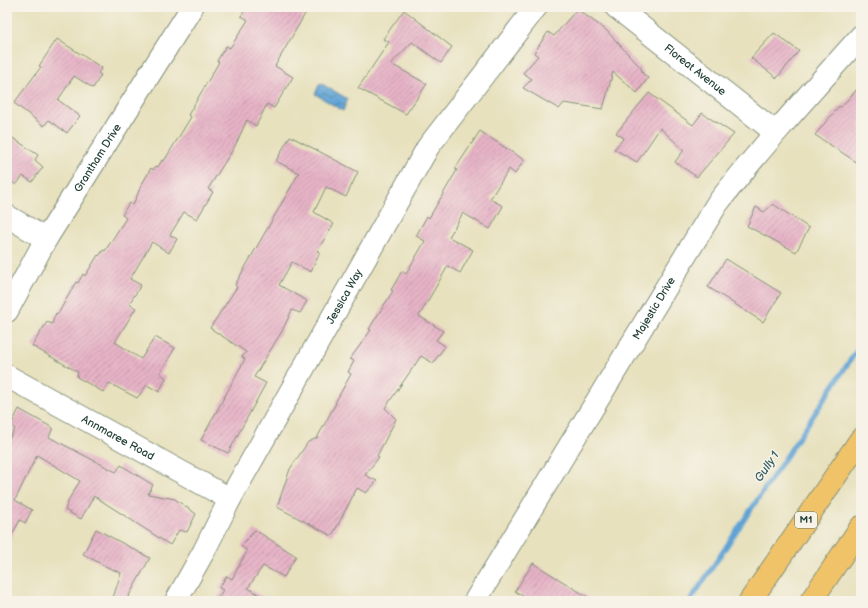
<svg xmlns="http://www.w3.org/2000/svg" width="868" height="608" font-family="'Balsamiq Sans',sans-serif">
  <defs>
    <pattern id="water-waves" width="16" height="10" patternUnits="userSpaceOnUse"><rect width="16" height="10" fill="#5fa3d4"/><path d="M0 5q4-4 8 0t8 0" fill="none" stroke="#4e86ad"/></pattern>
    <pattern id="building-hatch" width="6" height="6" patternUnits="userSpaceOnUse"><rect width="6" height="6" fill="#e7b3c7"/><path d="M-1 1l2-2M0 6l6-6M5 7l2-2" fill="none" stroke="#bb93a2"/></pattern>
  </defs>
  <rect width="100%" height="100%" fill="#f7f3e8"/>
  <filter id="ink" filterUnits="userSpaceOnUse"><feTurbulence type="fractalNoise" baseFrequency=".025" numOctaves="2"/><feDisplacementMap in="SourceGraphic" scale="8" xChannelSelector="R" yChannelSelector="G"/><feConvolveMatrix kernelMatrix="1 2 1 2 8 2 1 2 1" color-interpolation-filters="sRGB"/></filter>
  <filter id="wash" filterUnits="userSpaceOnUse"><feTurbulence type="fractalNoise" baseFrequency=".012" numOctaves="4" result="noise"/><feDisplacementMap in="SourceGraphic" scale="16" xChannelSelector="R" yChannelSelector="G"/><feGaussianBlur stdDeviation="0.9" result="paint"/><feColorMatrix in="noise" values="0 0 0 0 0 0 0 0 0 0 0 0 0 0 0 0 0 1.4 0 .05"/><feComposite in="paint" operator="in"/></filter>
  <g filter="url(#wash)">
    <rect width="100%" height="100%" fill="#e7e1be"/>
    <!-- water -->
    <path fill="url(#water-waves)" stroke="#3f7084" d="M320 83 348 99 343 111 315 94Z"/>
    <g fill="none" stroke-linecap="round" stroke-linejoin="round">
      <!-- stream -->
      <path stroke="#5fa3d4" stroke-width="5" d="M690 601 861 344"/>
    </g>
    <g id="blocks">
      <!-- building -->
      <g fill="url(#building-hatch)">
        <path d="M247 7H309L275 66 293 77 274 108 267 104 256 126 247 120 235 146 208 189 213 192 197 219 184 212 170 235 177 239 169 253 152 242 130 279 141 285 129 304 136 308 115 342 141 359 155 337 175 348 160 373 166 378 159 392 147 385 137 398 109 383 103 392 77 377 78 372 32 346 47 322 52 324 56 313 58 314 76 282 78 283 83 274 85 276 98 255 99 256 103 250 105 251 126 218 122 215 129 203 133 205 141 186 151 168 153 170 155 166 158 167 162 160 164 161 191 117 188 115 219 62 217 61 226 46 230 48 248 20 241 16Z"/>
        <path d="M577 9 606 30 641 68 643 74 648 78 637 93 613 72 603 109 564 103 559 109 523 88 532 79 523 73 538 56 534 53 548 32 554 36Z"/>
        <path d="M404 10 452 47 441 63 412 42 391 64 427 84 406 114 358 88 389 42 383 39Z"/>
        <path d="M774 33 799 51 777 78 751 58Z"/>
        <path d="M57 39 102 68 98 73 101 75 93 88 74 76 58 100 80 116 67 133 49 120 44 126 14 103 41 67 39 66Z"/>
        <path d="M861 85V165L815 135 839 106 841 107Z"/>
        <path d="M649 93 693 125 702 113 734 134 697 177 675 162 684 150 660 128 637 162 614 149 624 138 616 133Z"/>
        <path d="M480 131 524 160 515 174 509 169 490 199 503 206 490 229 463 213 449 237 473 250 460 273 448 266 419 316 443 331 436 340 445 346 433 363 421 356 385 408 396 419 377 456 379 457 365 475 377 481 366 493 357 488 332 536 277 507 290 469 308 442 317 438 336 403H335L351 374 348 372 354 361 350 359 371 330 369 329 393 291 391 290 402 271 406 274 425 241 416 236 427 216 429 218 457 170 455 169Z"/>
        <path d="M7 134 38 155 35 160 43 167 32 182 23 176 16 185 7 178Z"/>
        <path d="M290 136 358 172 346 197 326 187 314 212 334 224 317 251 320 252 311 272 292 262 279 285 307 301 300 313 292 310 282 331 254 377 266 383 228 453 201 440 245 359 242 357 246 352 210 328 237 287 235 285 299 173 276 161Z"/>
        <path d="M773 204 809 228 796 252 747 226 756 207 764 212Z"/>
        <path d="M726 259 781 293 763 322 708 287Z"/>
        <path d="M19 409 53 428 49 437 116 472 121 465 153 485 148 494 175 499 196 514 187 532 179 530 170 545 94 496 81 519 65 510 69 499 80 481 37 455 15 500 32 510 25 523 20 520 7 544V442L15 429 11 425Z"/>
        <path d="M96 529 150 558 126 601H112L121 573 105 566 83 554Z"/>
        <path d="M255 530 296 556 284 577 263 566 248 588 270 601H216L223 590 219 588 227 576 232 579 247 551 241 546Z"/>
        <path d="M533 563 594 601H530L515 591Z"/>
      </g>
    </g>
  </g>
  <g filter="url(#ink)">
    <use href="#blocks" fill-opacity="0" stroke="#838f79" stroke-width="1"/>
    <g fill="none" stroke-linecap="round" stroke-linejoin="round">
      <defs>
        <g id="minor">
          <path id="s1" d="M616 7 775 132"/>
          <path d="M7 216 46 239"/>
          <path id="s2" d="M7 311 46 239 192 7"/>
          <path id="s3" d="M7 376 230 499"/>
          <path id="s4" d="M176 601 204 551 230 499 428 147 536 7"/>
          <path id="s5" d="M475 601 717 204C762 146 812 91 861 36"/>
        </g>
        <g id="highway">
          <path d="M750 601 861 439"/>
          <path d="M811 601 861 527"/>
        </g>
      </defs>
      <!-- minor casing -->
      <use href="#minor" stroke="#838f79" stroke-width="24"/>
      <!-- highway casing -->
      <use href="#highway" stroke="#838f79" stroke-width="24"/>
      <!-- minor -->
      <use href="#minor" stroke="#fff" stroke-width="22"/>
      <!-- highway -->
      <use href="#highway" stroke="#f0c369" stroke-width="22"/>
    </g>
  </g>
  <g text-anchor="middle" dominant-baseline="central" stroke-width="3" stroke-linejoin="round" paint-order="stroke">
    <!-- shield labels -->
    <rect fill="#f7f3e8" stroke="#60746a" stroke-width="1" x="795" y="512" width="22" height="16" rx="3"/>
    <g font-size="10" font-weight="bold" fill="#1f3d34">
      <text x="806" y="520">M1</text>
    </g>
    <!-- street labels -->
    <g font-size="11" fill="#1f3d34" stroke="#f7f3e8">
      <text stroke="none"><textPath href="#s1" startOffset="101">Floreat Avenue</textPath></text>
      <text stroke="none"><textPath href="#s2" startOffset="178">Grantham Drive</textPath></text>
      <text stroke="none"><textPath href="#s4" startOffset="348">Jessica Way</textPath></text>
      <text stroke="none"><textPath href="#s5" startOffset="343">Majestic Drive</textPath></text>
      <text stroke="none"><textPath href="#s3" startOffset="127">Annmaree Road</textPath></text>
    </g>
    <!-- water labels -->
    <g font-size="12" font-style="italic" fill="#325c64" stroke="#f7f3e8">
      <text transform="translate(767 467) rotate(-56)">Gully 1</text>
    </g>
  </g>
  <!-- margin -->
  <rect width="868" height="608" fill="none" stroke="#f7f3e8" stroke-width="24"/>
</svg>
